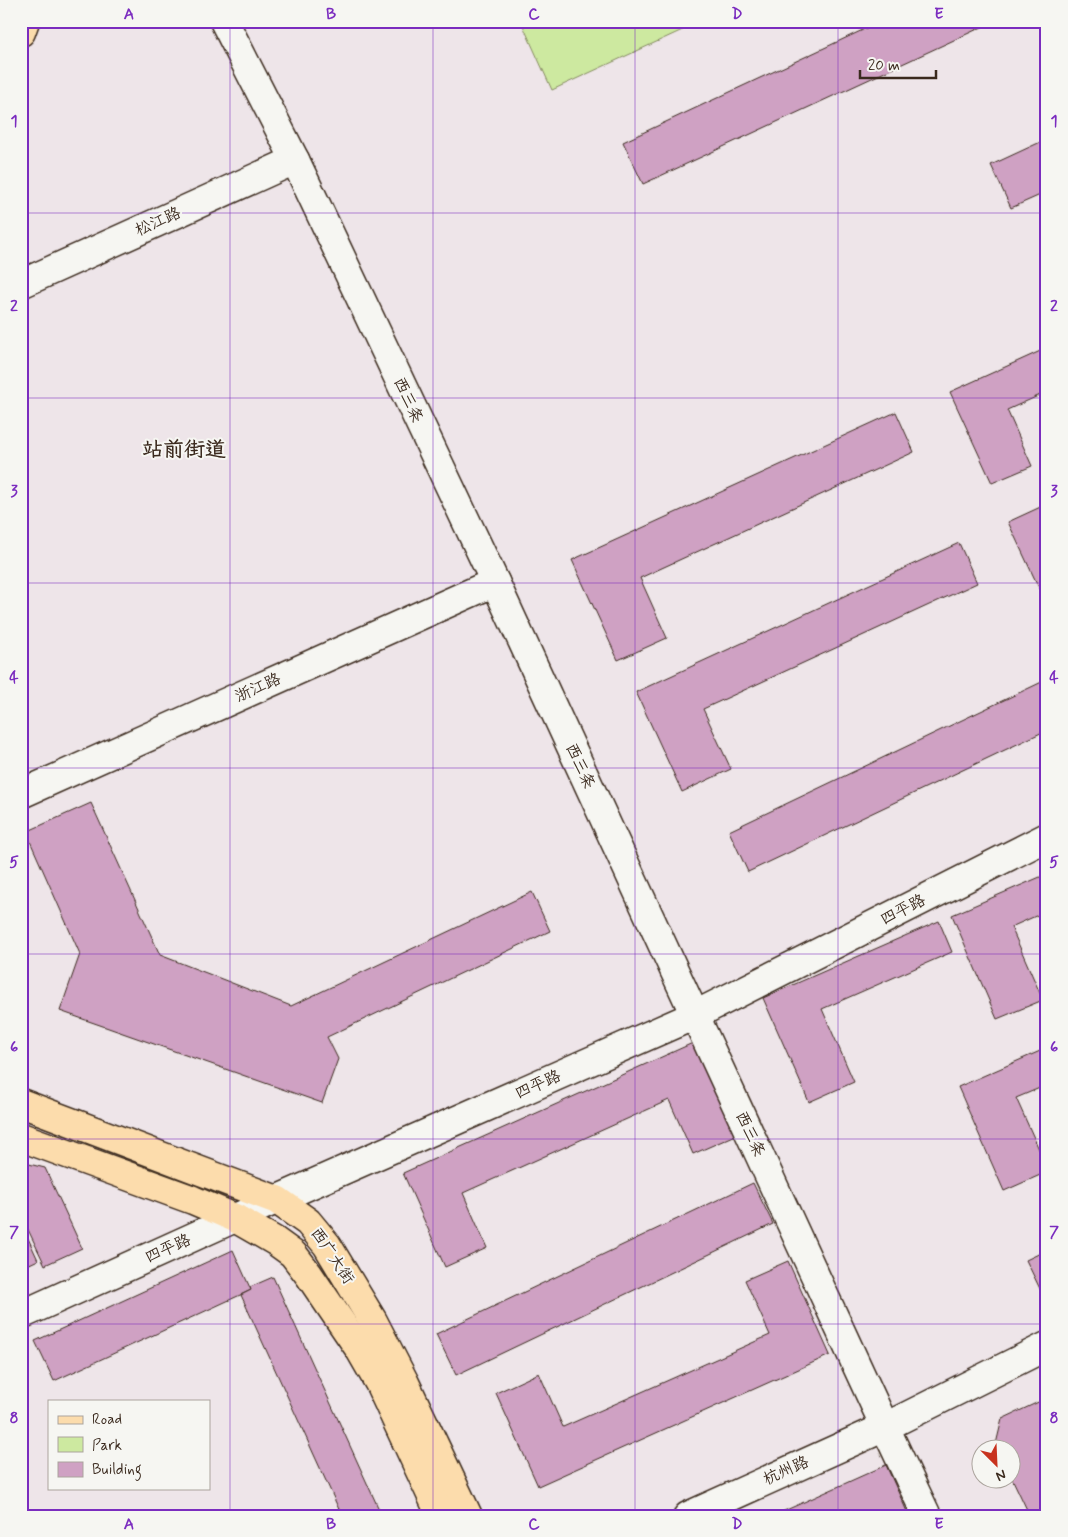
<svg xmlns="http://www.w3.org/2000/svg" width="1068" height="1537" font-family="Mynerve,'LXGW WenKai TC',sans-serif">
  <rect width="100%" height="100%" fill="#eee5e9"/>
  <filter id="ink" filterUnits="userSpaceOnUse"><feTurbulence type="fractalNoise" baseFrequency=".02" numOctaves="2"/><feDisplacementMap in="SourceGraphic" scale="10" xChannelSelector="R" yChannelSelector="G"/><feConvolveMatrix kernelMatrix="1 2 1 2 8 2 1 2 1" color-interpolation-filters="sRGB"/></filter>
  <g filter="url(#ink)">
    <!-- green -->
    <path fill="#cde9a0" stroke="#848a5f" d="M521 21H702L552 90Z"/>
    <!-- building -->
    <g fill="#cfa1c3" stroke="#3b2a1e">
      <path d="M882 21H995L643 184 623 142Z"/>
      <path d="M1047 139V192L1011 208 991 165Z"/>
      <path d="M1047 348V392L1007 410 1032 466 992 483 950 392Z"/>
      <path d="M896 412 914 452 640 578 667 638 618 660 572 560Z"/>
      <path d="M1047 504V605L1008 522Z"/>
      <path d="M959 543 977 583 703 709 731 769 682 792 636 692Z"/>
      <path d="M1046 680 1047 730 748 872 729 831Z"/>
      <path d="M91 803 160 955 291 1006 532 892 550 931 327 1037 338 1059 322 1103 60 1011 80 954 26 832Z"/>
      <path d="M1047 874V911L1011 927 1043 1000 997 1019 952 915Z"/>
      <path d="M939 921 952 952 822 1009 854 1082 809 1102 763 998Z"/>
      <path d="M695 1042 736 1135 693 1154 669 1100 463 1193 487 1248 445 1267 403 1173Z"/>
      <path d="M1047 1048V1085L1016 1098 1047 1167V1172L1004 1191 958 1087Z"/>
      <path d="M21 1162 45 1168 82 1248 45 1265 21 1215Z"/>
      <path d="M753 1183 773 1224 456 1375 436 1334Z"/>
      <path d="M21 1223 38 1260 21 1268Z"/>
      <path d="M233 1250 251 1290 54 1381 35 1341Z"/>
      <path d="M1047 1250V1295L1044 1297 1026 1260Z"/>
      <path d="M788 1261 830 1355 538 1486 496 1393 539 1373 563 1427 770 1335 745 1280Z"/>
      <path d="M273 1277 382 1516H342L241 1295 251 1290 250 1287Z"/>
      <path d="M1047 1398V1516H1030L1010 1474V1450H999L996 1444 1002 1419Z"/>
      <path d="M886 1465 909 1516H773Z"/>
    </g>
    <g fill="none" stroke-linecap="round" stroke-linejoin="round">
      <defs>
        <g id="minor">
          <path d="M224 21 295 160 495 582 885 1427 927 1516"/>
          <path d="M21 284 295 160"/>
          <path d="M21 794 495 582"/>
          <path d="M21 1315 235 1218 695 1015 1047 837"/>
          <path d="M688 1516 885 1427 1047 1346"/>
        </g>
        <g id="major">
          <path d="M21 32 25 21"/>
          <path d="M21 1103 277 1200 308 1222 327 1245 373 1321 404 1381 468 1516"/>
          <path d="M21 1137 193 1200 235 1218 275 1241 293 1254 309 1275 360 1350 379 1383 441 1516"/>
        </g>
      </defs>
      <!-- minor casing -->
      <use href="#minor" stroke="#3b2a1e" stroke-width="31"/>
      <!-- major casing -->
      <use href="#major" stroke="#3b2a1e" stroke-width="31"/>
      <!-- minor -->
      <use href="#minor" stroke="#f6f6f2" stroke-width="28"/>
      <!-- major -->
      <use href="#major" stroke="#fcdcac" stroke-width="28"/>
    </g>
  </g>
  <!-- grid -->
  <path fill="none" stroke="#7b2cbf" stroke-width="1" stroke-opacity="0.55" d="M230 21V1516M433 21V1516M635 21V1516M838 21V1516M21 213H1047M21 398H1047M21 583H1047M21 768H1047M21 954H1047M21 1139H1047M21 1324H1047"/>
  <g text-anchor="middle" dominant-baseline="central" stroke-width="4" stroke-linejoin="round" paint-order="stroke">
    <!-- street labels -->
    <g font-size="16" fill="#3b2a1e" stroke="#f6f6f2">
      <text transform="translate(158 222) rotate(-24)">松江路</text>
      <text transform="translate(408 400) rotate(65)">西三条</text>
      <text transform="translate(258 688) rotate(-24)">浙江路</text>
      <text transform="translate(580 766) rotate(65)">西三条</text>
      <text transform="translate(903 910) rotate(-27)">四平路</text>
      <text transform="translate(538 1085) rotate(-24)">四平路</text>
      <text transform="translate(750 1134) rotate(65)">西三条</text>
      <text transform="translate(168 1249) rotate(-24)">四平路</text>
      <text transform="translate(332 1256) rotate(56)">西广大街</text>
      <text transform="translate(786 1471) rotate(-24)">杭州路</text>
    </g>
    <!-- district labels -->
    <g font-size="21" font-weight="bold" fill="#3b2a1e" stroke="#f6f6f2">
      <text x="184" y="450">站前街道</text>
    </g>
  </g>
  <!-- margin -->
  <rect width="1068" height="1537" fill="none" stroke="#f6f6f2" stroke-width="55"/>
  <!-- legend -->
  <rect x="48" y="1400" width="162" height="90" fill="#f6f6f2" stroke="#aba49d"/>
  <rect x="58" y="1416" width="25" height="8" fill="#fcdcac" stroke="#aba49d"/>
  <text x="92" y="1424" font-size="15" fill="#3b2a1e">Road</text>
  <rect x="58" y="1437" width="25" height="15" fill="#cde9a0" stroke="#aba49d"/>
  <text x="92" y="1450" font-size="15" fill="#3b2a1e">Park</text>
  <rect x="58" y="1462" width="25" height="15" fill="#cfa1c3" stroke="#aba49d"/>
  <text x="92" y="1474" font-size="15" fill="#3b2a1e">Building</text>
  <!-- north arrow -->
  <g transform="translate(996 1464) rotate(156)"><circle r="24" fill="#f6f6f2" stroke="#aba49d"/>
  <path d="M0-4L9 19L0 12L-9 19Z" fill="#c8321e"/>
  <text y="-8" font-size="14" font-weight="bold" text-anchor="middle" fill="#3b2a1e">N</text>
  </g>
  <!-- scale -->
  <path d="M860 70v8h76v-8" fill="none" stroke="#3b2a1e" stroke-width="2.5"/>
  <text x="868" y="70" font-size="15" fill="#3b2a1e" stroke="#f6f6f2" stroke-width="4" paint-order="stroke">20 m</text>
  <rect x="28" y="28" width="1012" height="1482" fill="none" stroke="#7b2cbf" stroke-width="2"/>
  <g font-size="16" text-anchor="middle" font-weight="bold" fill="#7b2cbf">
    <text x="129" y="19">A</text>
    <text x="331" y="19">B</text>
    <text x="534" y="19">C</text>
    <text x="737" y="19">D</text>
    <text x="939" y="19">E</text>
    <text x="14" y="126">1</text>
    <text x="1054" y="126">1</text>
    <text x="14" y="311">2</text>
    <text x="1054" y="311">2</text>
    <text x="14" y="496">3</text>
    <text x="1054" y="496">3</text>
    <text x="14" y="682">4</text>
    <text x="1054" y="682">4</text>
    <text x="14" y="867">5</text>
    <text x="1054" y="867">5</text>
    <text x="14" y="1052">6</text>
    <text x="1054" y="1052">6</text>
    <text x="14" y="1237">7</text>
    <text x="1054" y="1237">7</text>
    <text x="14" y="1423">8</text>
    <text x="1054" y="1423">8</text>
    <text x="129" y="1529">A</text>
    <text x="331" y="1529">B</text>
    <text x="534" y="1529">C</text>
    <text x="737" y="1529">D</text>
    <text x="939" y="1529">E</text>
  </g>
</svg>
